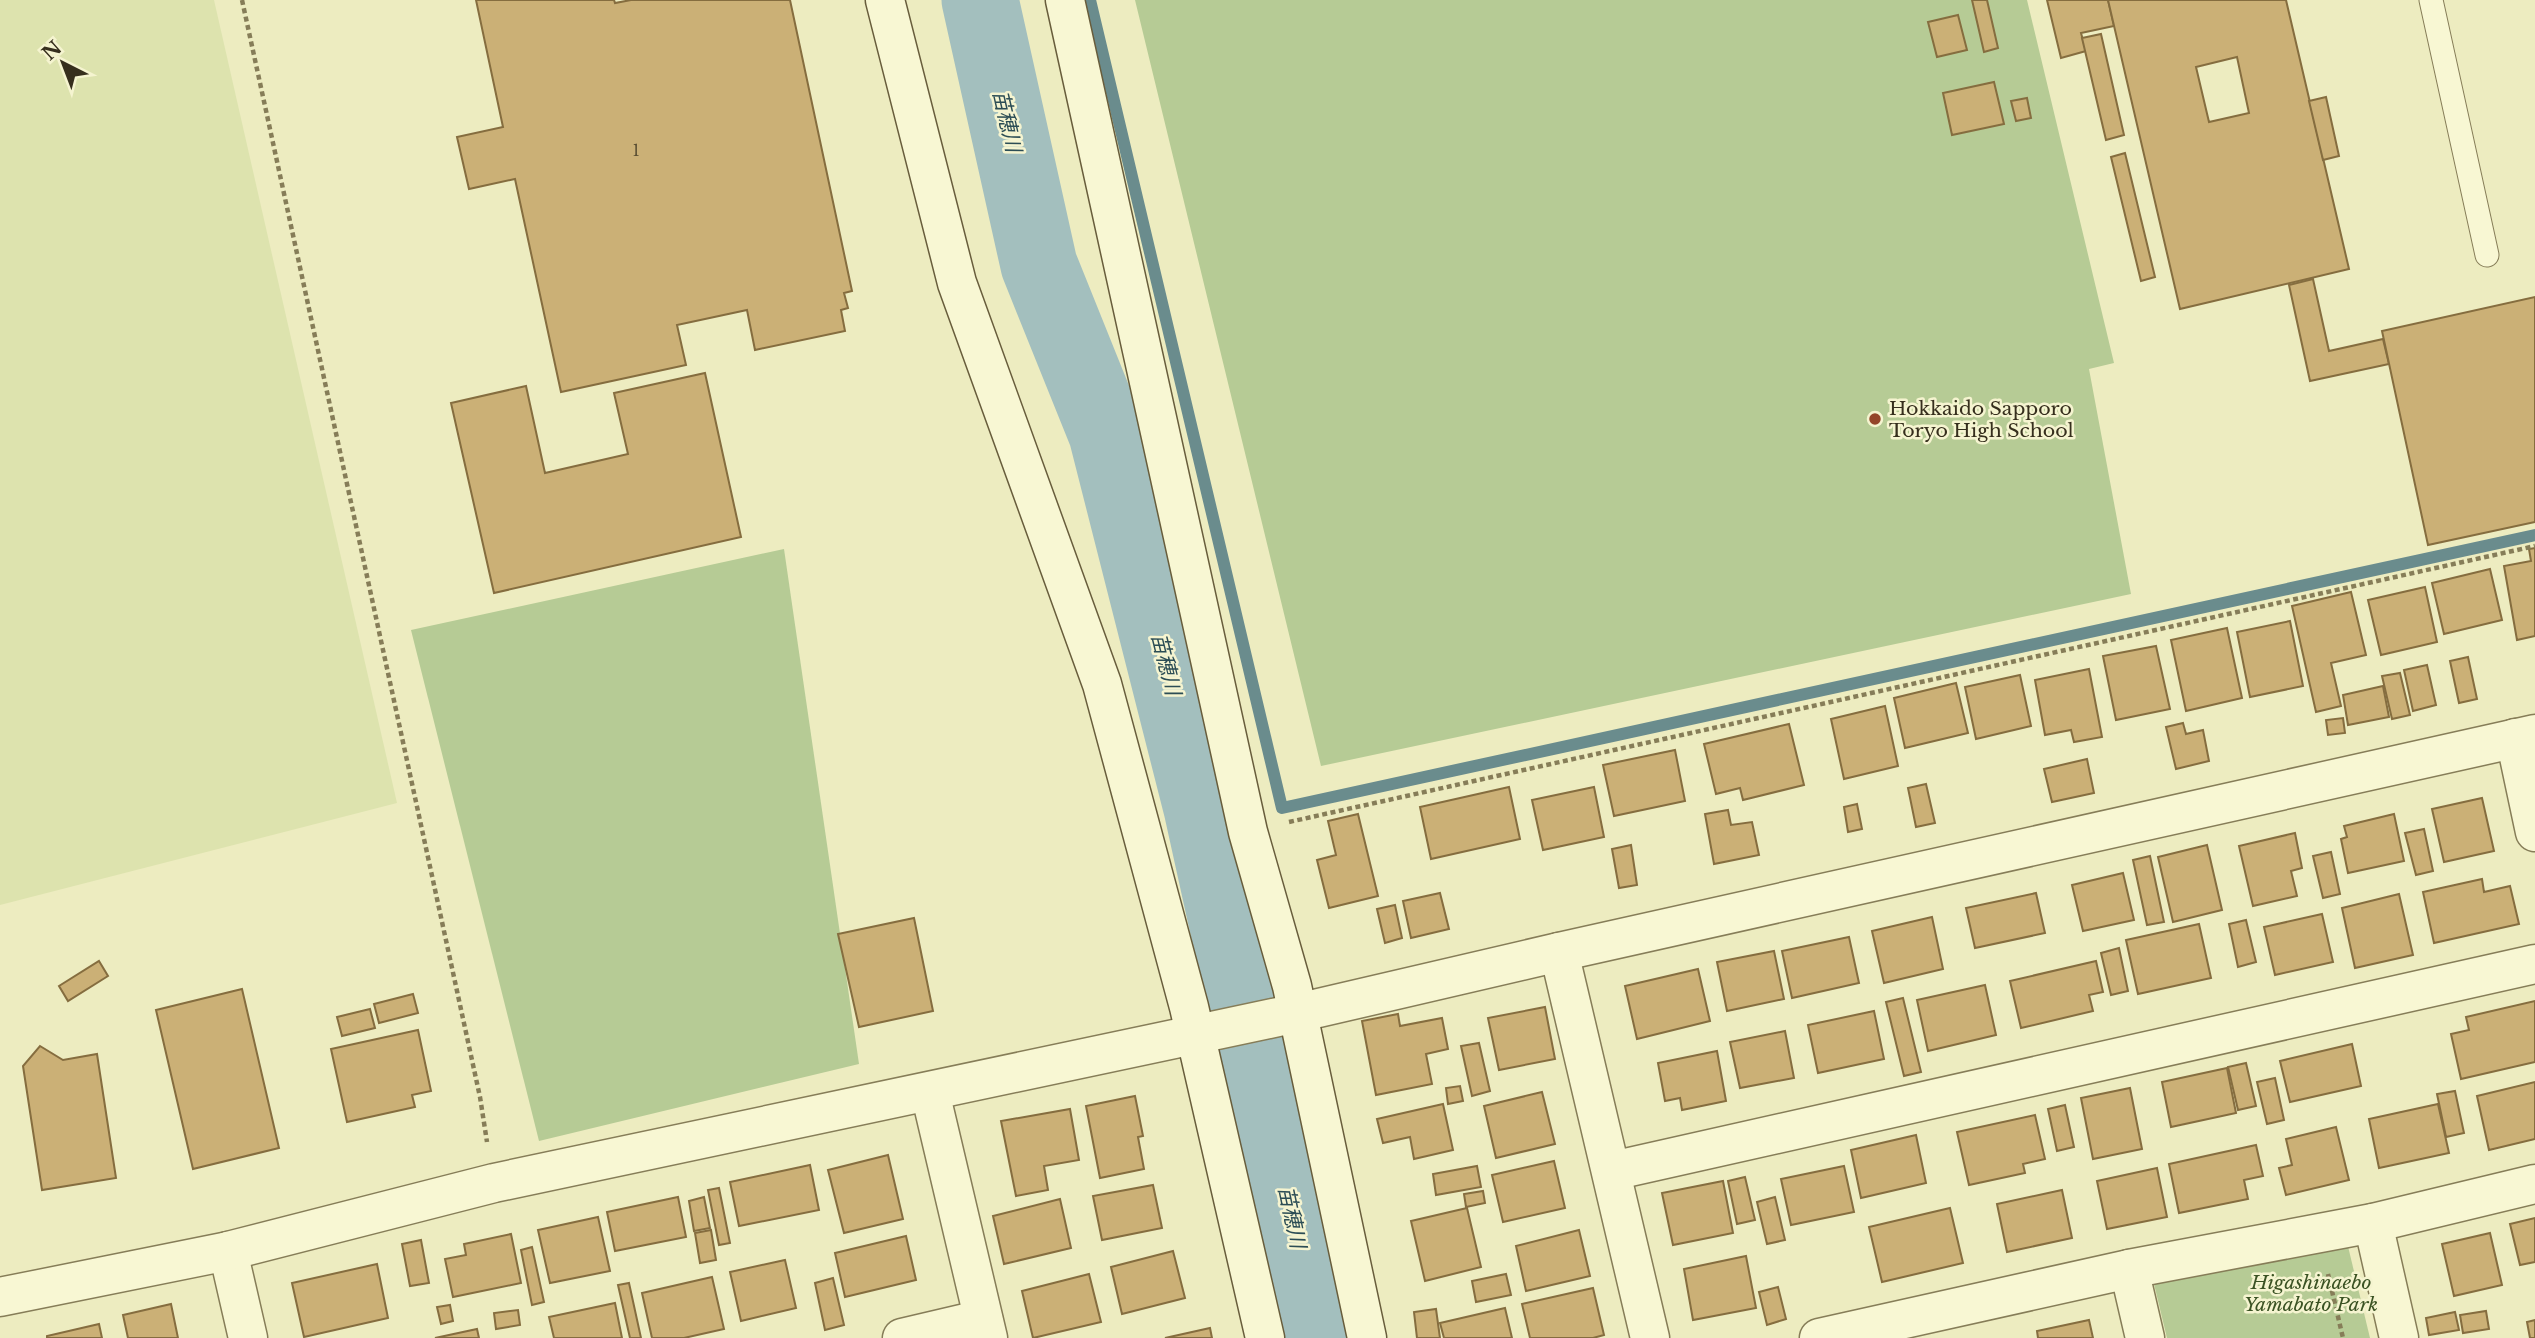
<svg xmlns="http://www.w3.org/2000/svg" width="2535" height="1338" font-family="'Libre Baskerville','Noto Sans JP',serif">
  <rect width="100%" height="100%" fill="#edecc0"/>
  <!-- farmland -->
  <path fill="#dde3ae" d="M0 0H214L397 803 0 905Z"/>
  <!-- green -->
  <g fill="#b6cb95">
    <path d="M1135 0H2027L2114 363 2089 369 2131 594 1321 766Z"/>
    <path d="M784 549 859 1064 539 1141 411 630Z"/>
    <path d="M2346 1238 2370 1338H2167L2154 1284Z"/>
  </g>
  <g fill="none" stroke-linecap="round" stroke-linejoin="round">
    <!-- stream -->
    <path stroke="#6a8c8d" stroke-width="12" d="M1090 0 1282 808 2535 535"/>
    <!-- river -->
    <path stroke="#a3bfbe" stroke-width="77" d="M980 0 1039 265 1107 434 1202 808 1319 1338"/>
  </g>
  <!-- building -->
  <g fill="#cbb076" stroke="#856d3f" stroke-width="2" fill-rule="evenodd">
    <path d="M476 0H614L615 3 631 0H790L852 291 844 293 848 308 841 310 845 331 755 350 747 310 677 325 686 365 561 392 515 179 469 189 457 137 503 127Z"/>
    <path d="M1972 0H1987L1998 48 1984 52Z"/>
    <path d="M2047 0H2108L2114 26 2081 33 2086 51 2061 58Z"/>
    <path d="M2108 0H2286L2349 269 2180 309ZM2237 57 2249 113 2209 122 2196 67Z"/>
    <path d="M1958 15 1967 50 1937 57 1928 22Z"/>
    <path d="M2101 34 2124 135 2106 140 2082 38Z"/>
    <path d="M1994 82 2004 124 1952 135 1943 93Z"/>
    <path d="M2326 97 2339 156 2323 160 2309 101Z"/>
    <path d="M2027 98 2031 118 2016 121 2011 101Z"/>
    <path d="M2125 153 2155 277 2141 281 2111 157Z"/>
    <path d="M2313 279 2329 351 2383 339 2389 364 2310 381 2289 285Z"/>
    <path d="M2535 297V522L2428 545 2382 331Z"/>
    <path d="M705 373 741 537 494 593 451 403 526 386 545 473 628 454 614 393Z"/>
    <path d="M2535 548V636L2517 640 2504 566 2531 561 2529 549Z"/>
    <path d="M2490 569 2502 620 2444 634 2432 583Z"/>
    <path d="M2425 587 2437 642 2381 655 2368 600Z"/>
    <path d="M2351 592 2366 655 2331 663 2341 706 2316 712 2292 606Z"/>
    <path d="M2290 621 2303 686 2250 697 2237 632Z"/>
    <path d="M2227 628 2242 698 2186 711 2171 640Z"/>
    <path d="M2156 646 2170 709 2116 720 2103 656Z"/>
    <path d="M2468 657 2477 699 2459 703 2450 661Z"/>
    <path d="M2427 665 2436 705 2413 711 2404 670Z"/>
    <path d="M2089 669 2102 737 2074 742 2071 730 2045 735 2035 680Z"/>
    <path d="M2400 673 2410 715 2392 719 2382 676Z"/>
    <path d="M2020 675 2031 726 1976 739 1965 687Z"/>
    <path d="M1956 683 1968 733 1905 748 1894 698Z"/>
    <path d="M2383 686 2389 717 2348 725 2343 695Z"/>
    <path d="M1885 706 1898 766 1844 779 1831 719Z"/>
    <path d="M2343 718 2345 733 2328 735 2326 720Z"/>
    <path d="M2183 723 2186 734 2203 730 2209 761 2176 769 2166 727Z"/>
    <path d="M1789 724 1804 785 1743 800 1740 788 1716 794 1704 744Z"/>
    <path d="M1675 750 1685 801 1614 816 1603 765Z"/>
    <path d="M2087 759 2094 793 2052 802 2044 769Z"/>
    <path d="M1926 784 1935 823 1916 827 1908 788Z"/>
    <path d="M1509 787 1520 839 1431 859 1420 807Z"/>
    <path d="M1594 787 1604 837 1543 850 1532 800Z"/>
    <path d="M2482 798 2494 851 2444 862 2432 809Z"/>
    <path d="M1857 804 1862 829 1848 832 1844 807Z"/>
    <path d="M1728 810 1731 825 1752 822 1759 855 1714 864 1705 814Z"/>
    <path d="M1358 814 1378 896 1329 908 1317 860 1336 855 1328 821Z"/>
    <path d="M2394 814 2404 861 2348 873 2341 839 2347 837 2344 826Z"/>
    <path d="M2424 829 2433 871 2416 875 2405 833Z"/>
    <path d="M2295 833 2302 868 2291 871 2297 896 2253 906 2239 846Z"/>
    <path d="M1631 845 1637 885 1619 888 1612 849Z"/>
    <path d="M2207 845 2222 910 2173 922 2158 857Z"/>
    <path d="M2331 852 2340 894 2323 898 2313 856Z"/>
    <path d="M2150 856 2164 922 2147 925 2133 860Z"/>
    <path d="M2123 873 2134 920 2083 931 2072 885Z"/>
    <path d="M2482 879 2484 892 2510 886 2519 924 2434 943 2423 892Z"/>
    <path d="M1440 893 1449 929 1411 938 1403 901Z"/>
    <path d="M2036 893 2045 933 1975 948 1966 908Z"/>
    <path d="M2399 894 2413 955 2355 968 2342 908Z"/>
    <path d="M1395 905 1402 938 1385 943 1377 909Z"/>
    <path d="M2322 914 2333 962 2275 975 2264 927Z"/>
    <path d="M1932 917 1943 969 1884 983 1872 931Z"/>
    <path d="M914 918 933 1011 859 1027 838 934Z"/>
    <path d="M2246 920 2256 962 2238 967 2229 924Z"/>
    <path d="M2199 924 2211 978 2138 994 2126 940Z"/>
    <path d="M1849 937 1859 983 1792 998 1782 951Z"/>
    <path d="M2119 948 2128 991 2111 995 2101 953Z"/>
    <path d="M1774 951 1784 999 1727 1011 1717 962Z"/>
    <path d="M99 961 108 976 68 1001 59 986Z"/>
    <path d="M2096 961 2103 992 2089 995 2093 1011 2021 1028 2010 981Z"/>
    <path d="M1698 969 1710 1021 1637 1039 1625 986Z"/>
    <path d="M1985 985 1996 1035 1928 1051 1917 1000Z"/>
    <path d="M242 989 279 1148 193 1169 156 1010Z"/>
    <path d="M413 994 418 1013 379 1023 374 1004Z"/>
    <path d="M1903 998 1921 1072 1904 1076 1886 1002Z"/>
    <path d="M2535 1001V1062L2461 1079 2451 1034 2469 1030 2466 1017Z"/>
    <path d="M1545 1007 1555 1059 1499 1070 1488 1018Z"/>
    <path d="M370 1009 375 1028 342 1036 337 1017Z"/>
    <path d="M1874 1011 1884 1059 1818 1073 1808 1025Z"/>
    <path d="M1398 1014 1400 1026 1442 1018 1448 1049 1426 1054 1432 1084 1376 1095 1362 1021Z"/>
    <path d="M418 1030 431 1091 412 1095 415 1107 347 1122 331 1049Z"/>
    <path d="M1785 1031 1794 1078 1740 1088 1730 1042Z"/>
    <path d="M1479 1043 1490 1091 1472 1096 1461 1046Z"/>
    <path d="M2352 1044 2361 1086 2290 1102 2280 1061Z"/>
    <path d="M40 1046 63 1060 97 1054 116 1178 42 1190 23 1066Z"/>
    <path d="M1717 1051 1726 1101 1682 1110 1680 1098 1665 1101 1658 1063Z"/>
    <path d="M2246 1063 2256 1106 2238 1110 2228 1067Z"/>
    <path d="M2227 1068 2236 1113 2171 1127 2162 1082Z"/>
    <path d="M2275 1078 2284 1120 2267 1124 2257 1082Z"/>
    <path d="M2535 1082V1139L2489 1150 2477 1096Z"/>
    <path d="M1460 1086 1463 1101 1448 1104 1446 1088Z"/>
    <path d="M2130 1088 2142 1149 2093 1159 2081 1098Z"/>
    <path d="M2455 1091 2464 1133 2446 1137 2437 1094Z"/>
    <path d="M1542 1092 1555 1144 1496 1158 1484 1106Z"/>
    <path d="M1135 1096 1143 1136 1138 1137 1144 1169 1100 1178 1086 1106Z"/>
    <path d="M1443 1104 1453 1150 1414 1159 1410 1137 1383 1143 1377 1119Z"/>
    <path d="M2438 1104 2449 1153 2379 1168 2369 1119Z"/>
    <path d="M2065 1105 2074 1147 2057 1151 2048 1109Z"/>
    <path d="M1070 1109 1079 1160 1044 1166 1048 1190 1016 1196 1001 1121Z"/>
    <path d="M2035 1115 2045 1159 2023 1164 2025 1173 1969 1185 1957 1132Z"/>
    <path d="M2336 1127 2349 1180 2286 1195 2279 1168 2292 1165 2286 1139Z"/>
    <path d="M1916 1135 1926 1183 1861 1198 1851 1150Z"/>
    <path d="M2256 1145 2263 1176 2244 1180 2248 1199 2179 1213 2169 1164Z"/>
    <path d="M888 1155 903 1219 844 1233 828 1170Z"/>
    <path d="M1554 1161 1565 1208 1503 1222 1492 1175Z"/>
    <path d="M810 1165 819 1210 739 1226 730 1182Z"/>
    <path d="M1477 1166 1481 1187 1436 1195 1433 1174Z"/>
    <path d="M1844 1166 1854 1212 1791 1225 1781 1179Z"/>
    <path d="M2157 1168 2167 1217 2107 1229 2097 1181Z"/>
    <path d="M1745 1177 1755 1220 1737 1224 1728 1181Z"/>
    <path d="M1723 1181 1733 1233 1673 1245 1662 1193Z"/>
    <path d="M1153 1185 1162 1228 1102 1240 1093 1196Z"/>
    <path d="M719 1188 730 1243 719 1245 708 1190Z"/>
    <path d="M2062 1190 2072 1238 2007 1252 1997 1204Z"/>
    <path d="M1483 1191 1485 1203 1466 1207 1464 1194Z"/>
    <path d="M678 1197 686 1237 615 1251 607 1212Z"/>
    <path d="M704 1197 710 1228 694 1231 689 1201Z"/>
    <path d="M1775 1197 1785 1240 1767 1244 1757 1202Z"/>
    <path d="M1060 1199 1071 1248 1004 1264 993 1216Z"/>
    <path d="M1467 1208 1481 1267 1425 1281 1411 1221Z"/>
    <path d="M1950 1208 1963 1263 1882 1282 1869 1227Z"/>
    <path d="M598 1217 610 1271 550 1283 538 1230Z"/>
    <path d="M2535 1218V1262L2520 1265 2510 1224Z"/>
    <path d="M711 1230 716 1260 700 1263 695 1233Z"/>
    <path d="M1579 1230 1590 1276 1526 1291 1516 1246Z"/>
    <path d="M2490 1233 2502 1285 2454 1296 2442 1244Z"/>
    <path d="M511 1234 521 1283 453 1297 445 1259 466 1255 464 1244Z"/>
    <path d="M906 1236 916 1280 845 1297 835 1253Z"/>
    <path d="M421 1240 429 1283 410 1286 402 1244Z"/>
    <path d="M532 1247 544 1302 532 1305 521 1250Z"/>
    <path d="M1173 1251 1185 1298 1122 1314 1111 1267Z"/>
    <path d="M1746 1256 1756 1308 1693 1320 1684 1269Z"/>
    <path d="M785 1260 796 1308 741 1321 730 1272Z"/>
    <path d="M377 1264 388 1318 304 1337 292 1283Z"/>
    <path d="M1089 1274 1101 1322 1033 1338 1022 1291Z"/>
    <path d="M1506 1274 1511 1295 1476 1302 1472 1281Z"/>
    <path d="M712 1277 724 1329 684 1338H652L642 1293Z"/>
    <path d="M833 1278 844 1325 825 1330 815 1283Z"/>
    <path d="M629 1283 641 1338H630L618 1285Z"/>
    <path d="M1778 1287 1786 1319 1767 1325 1759 1292Z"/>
    <path d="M1593 1288 1604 1335 1593 1338H1530L1522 1304Z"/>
    <path d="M615 1303 622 1338H554L549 1317Z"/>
    <path d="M171 1304 178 1338H128L123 1315Z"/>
    <path d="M450 1305 453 1321 441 1324 437 1307Z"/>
    <path d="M1505 1308 1512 1338H1444L1440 1323Z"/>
    <path d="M1436 1309 1440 1338H1417L1414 1312Z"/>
    <path d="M518 1310 520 1325 496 1329 494 1313Z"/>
    <path d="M2486 1311 2489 1329 2463 1333 2460 1315Z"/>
    <path d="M2455 1312 2459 1330 2429 1335 2426 1318Z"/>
    <path d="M2089 1320 2093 1338H2038L2037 1331Z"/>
    <path d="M2535 1320V1338H2530L2527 1322Z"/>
    <path d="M99 1324 102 1338H47V1336Z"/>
    <path d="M1210 1328 1212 1338H1165Z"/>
    <path d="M477 1329 479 1338H435Z"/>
  </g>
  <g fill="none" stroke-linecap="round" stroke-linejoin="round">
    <defs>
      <path id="lane" d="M2431 0 2487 255"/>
      <g id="street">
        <path d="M2515 738 2535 832"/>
        <path d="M1559 952 1650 1338"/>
        <path d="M930 1092 988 1338"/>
        <path d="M1612 1171 2535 964"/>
        <path d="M2373 1223 2399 1338"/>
        <path d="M228 1251 248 1338"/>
        <path d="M2129 1269 2145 1338"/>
        <path d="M0 1297 228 1251 494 1183 1297 1013 1559 952 2535 734"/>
        <path d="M902 1338 983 1319"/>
        <path d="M1819 1338 2129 1269 2373 1223 2535 1184"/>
      </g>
      <g id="secondary">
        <path d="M885 0 957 283 1102 684 1189 1007 1265 1338"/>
        <path d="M1065 0 1248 832 1292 986 1367 1338"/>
      </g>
    </defs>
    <!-- lane casing -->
    <use href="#lane" stroke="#867d58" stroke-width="25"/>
    <!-- street casing -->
    <use href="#street" stroke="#867d58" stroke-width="41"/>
    <!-- secondary casing -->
    <use href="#secondary" stroke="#685d3c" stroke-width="41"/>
    <!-- path -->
    <g stroke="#867d58" stroke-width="4.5" stroke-dasharray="5 3.5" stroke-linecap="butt">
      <path d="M242 0 480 1097 487 1142"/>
      <path d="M1289 822 2535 546"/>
      <path d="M2328 1274 2343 1338"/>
    </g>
    <!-- lane -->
    <use href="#lane" stroke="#f8f7d3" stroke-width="23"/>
    <!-- street -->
    <use href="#street" stroke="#f8f7d3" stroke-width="38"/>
    <!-- secondary -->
    <use href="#secondary" stroke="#f8f7d3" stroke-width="38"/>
  </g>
  <!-- markers -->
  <circle fill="#944529" stroke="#f5f4d0" stroke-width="2.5" cx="1875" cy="419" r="7"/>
  <g text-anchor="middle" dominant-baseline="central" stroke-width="5" stroke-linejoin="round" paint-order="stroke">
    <!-- number labels -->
    <g font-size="16" fill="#5b4f33">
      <text x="636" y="150">1</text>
    </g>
    <!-- poi labels -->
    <g font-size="19" fill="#362f1d" stroke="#f5f4d0" text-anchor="start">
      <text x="1889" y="408">Hokkaido Sapporo<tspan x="1889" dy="22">Toryo High School</tspan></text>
    </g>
    <!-- park labels -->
    <g font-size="19" font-style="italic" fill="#3a5223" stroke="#f5f4d0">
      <text x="2311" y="1282">Higashinaebo<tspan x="2311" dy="22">Yamabato Park</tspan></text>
    </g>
    <!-- water labels -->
    <g font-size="21" font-style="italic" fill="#2c4d55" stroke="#f5f4d0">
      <text transform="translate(1007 121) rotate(77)">苗穂川</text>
      <text transform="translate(1166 664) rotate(76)">苗穂川</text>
      <text transform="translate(1292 1217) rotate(78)">苗穂川</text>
    </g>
  </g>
  <!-- north arrow -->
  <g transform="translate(63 63) rotate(318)" stroke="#f5f4d0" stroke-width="5" paint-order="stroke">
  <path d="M0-5L12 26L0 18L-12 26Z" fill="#362f1d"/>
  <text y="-10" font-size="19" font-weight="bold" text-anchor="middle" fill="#362f1d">N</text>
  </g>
</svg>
